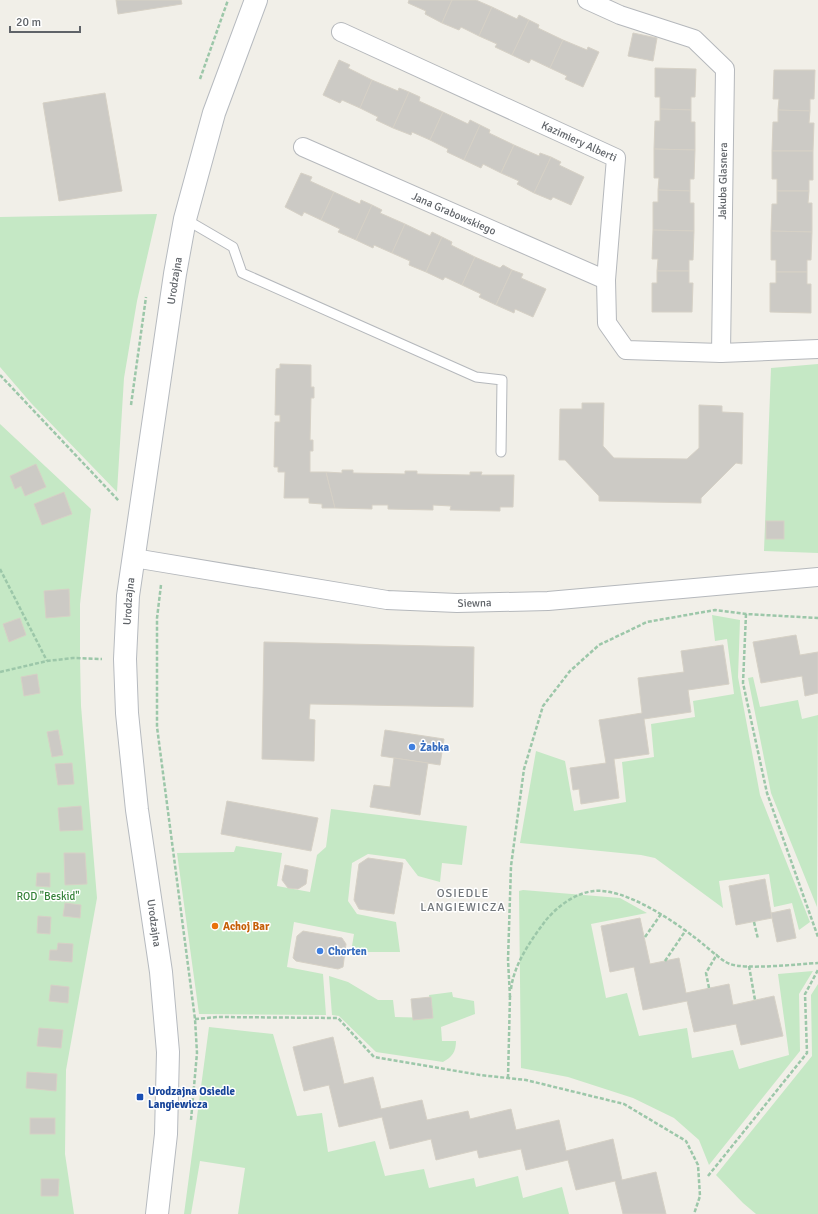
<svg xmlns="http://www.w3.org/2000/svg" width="818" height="1214" font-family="Signika,sans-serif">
  <rect width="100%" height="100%" fill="#f1efe8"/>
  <!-- green -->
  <g fill="#c5e8c5">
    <path d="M157 214 137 301 124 378 117 492 31 403 0 367V217Z"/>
    <path d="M818 364V553L764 551 771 368Z"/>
    <path d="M0 424 91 509 80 604V658L81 706 97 898 66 1070 65 1154 74 1214H0Z"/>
    <path d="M712 615 740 620 738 677 760 795 810 922 799 930 792 903 774 907 769 874 719 881 723 908 655 858 641 855 520 843 536 751 565 761 574 811 626 802 622 762 654 757 651 724 695 717 693 701 734 694 727 639 715 641Z"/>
    <path d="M753 677 760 707 798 700 802 719 818 715 817 907 771 793 748 678Z"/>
    <path d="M331 809 467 826 462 865 442 863 440 882 418 876 405 859 368 854 352 863 348 901 357 914 396 922 400 952H351L354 934 294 922 287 967 323 974 326 1015 199 1014 177 853 234 852 236 846 282 853 277 886 310 892 317 855 326 847Z"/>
    <path d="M523 890 620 898 647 913 591 924 606 998 627 993 639 1036 687 1028 692 1058 733 1050 739 1069 789 1055 778 974 813 971 799 994 800 1051 709 1165 699 1140 674 1118 633 1098 568 1077 521 1068 519 891Z"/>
    <path d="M329 976 348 982 378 1000H393L395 1017 432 1018 429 995 452 992 453 997 474 1001 475 1014 441 1027 442 1041H456C456 1052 452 1057 443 1062L376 1052 339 1016 332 1015Z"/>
    <path d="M818 984V1214H756L743 1203 716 1175 812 1056 811 995Z"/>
    <path d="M209 1027 273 1034 297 1116 322 1113 328 1152 375 1141 385 1176 424 1169 429 1188 474 1178 476 1187 518 1176 523 1198 562 1187 569 1214H238L245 1168 200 1161 191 1214H184Z"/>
  </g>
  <!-- building -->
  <g fill="#cccac5" stroke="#d6d1c6">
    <path d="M116 0H181L182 4 118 14Z"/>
    <path d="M409 0H452L442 23 425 14 426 11 408 3Z"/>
    <path d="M452 0H476L492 7 479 36 461 27 459 30 442 23Z"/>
    <path d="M492 7 517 19 519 15 529 20 512 55 495 47 497 44 479 36Z"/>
    <path d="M529 20 539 25 538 28 563 40 550 68 531 59 529 63 512 55Z"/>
    <path d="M633 33 657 38 653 61 628 56Z"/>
    <path d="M563 40 587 50 588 47 599 52 583 87 565 79 567 76 550 68Z"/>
    <path d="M339 60 350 65 348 68 372 80 360 108 342 100 340 103 323 95Z"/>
    <path d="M655 68 696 69 695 97H691V110L660 109V97H655Z"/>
    <path d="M774 70H815L814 99H810V111L778 110 779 99H773Z"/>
    <path d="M372 80 398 91 399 88 409 92 393 128 376 120 378 117 360 108Z"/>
    <path d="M409 92 420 97 419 101 443 112 430 140 412 132 411 135 393 128Z"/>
    <path d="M105 93 122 191 59 201 43 103Z"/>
    <path d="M660 109 691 110V122H695V150L654 149 655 121H660Z"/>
    <path d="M778 110 810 111 809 123H814L813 151H772L773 122H778Z"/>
    <path d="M443 112 468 124 470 120 480 125 464 160 447 152 448 149 430 140Z"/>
    <path d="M480 125 490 130 489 133 514 145 501 173 483 164 481 168 464 160Z"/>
    <path d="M514 145 539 156 540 153 551 157 534 193 517 184 519 181 501 173Z"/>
    <path d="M654 149 695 150 694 179H690V191L658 190 659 178H654Z"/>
    <path d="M772 151H813V180H809V191H777V179H772Z"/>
    <path d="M551 157 561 162 559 165 584 177 571 205 553 197 551 200 534 193Z"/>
    <path d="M301 173 312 177 310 181 334 192 321 220 304 212 302 216 285 207Z"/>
    <path d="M658 190 690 191V203H694V231L653 230V202H658Z"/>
    <path d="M777 191H809L808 203H812V232L771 231 772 204H777Z"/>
    <path d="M334 192 360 204 361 200 372 205 356 240 338 232 340 229 321 220Z"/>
    <path d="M372 205 382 210 380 213 405 224 392 253 374 245 373 248 356 240Z"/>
    <path d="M405 224 430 236 432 232 442 237 426 272 409 265 410 261 392 253Z"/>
    <path d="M653 230 694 231 693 260H689V271H657L658 259H652Z"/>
    <path d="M771 231 812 232 811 260H807V272H776V260H771Z"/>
    <path d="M442 237 452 242 451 245 475 257 462 285 445 277 443 280 426 272Z"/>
    <path d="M475 257 500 268 503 265 512 270 496 305 479 297 481 294 462 285Z"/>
    <path d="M512 270 523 274 521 278 546 289 533 317 515 309 514 313 496 305Z"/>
    <path d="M657 271H689V283H693L692 312H652V283H657Z"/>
    <path d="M776 272H807V284H811V313L770 312V283H776Z"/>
    <path d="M280 364 311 365V387H314V398H311L310 440H313V451H310V472H326L335 508H322V504L309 503V498H284L285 472H278V467H274L275 422H280V415H275L276 369 280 368Z"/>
    <path d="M582 403H604L603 446 614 458 687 459 699 448V405L722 406V412L743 413 742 464 736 463 701 498V503L599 501V496L565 460H559L560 409H582Z"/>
    <path d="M36 464 46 487 25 496 21 486 15 489 10 476Z"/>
    <path d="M342 470H353V473L405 474V471H417V474L470 475V472H482L481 475H514L513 507H500V511L450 510 451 506 433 505V510L388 509V505H372V509L335 508 326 472 342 473Z"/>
    <path d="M64 492 72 514 42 525 34 504Z"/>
    <rect x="766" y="521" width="18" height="18"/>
    <path d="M69 589 70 616 46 618 44 591Z"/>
    <path d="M20 618 26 635 9 642 3 624Z"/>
    <path d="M796 635 800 655 818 652V693L805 696 802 676 761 683 753 642Z"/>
    <path d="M264 642 474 647 473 707 310 704 309 719 315 720 314 761 262 759Z"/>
    <path d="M723 645 729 684 688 690 691 712 644 719 649 754 614 759 619 798 581 804 579 789 573 790 570 768 606 763 599 720 642 713 638 678 684 672 681 651Z"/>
    <path d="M37 674 40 693 24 696 21 677Z"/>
    <path d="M58 730 63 755 52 757 47 732Z"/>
    <path d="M385 730 444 739 440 765 381 756Z"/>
    <path d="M394 758 428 763 420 815 370 807 374 785 390 787Z"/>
    <path d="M72 763 74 784 58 785 55 764Z"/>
    <path d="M227 801 318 818 311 851 221 834Z"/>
    <path d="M81 806 83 830 60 831 58 808Z"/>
    <path d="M64 853H85L87 884 65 885Z"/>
    <path d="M368 858 403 863 394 914 359 909 354 900 359 864Z"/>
    <path d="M285 865 308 870 306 884 298 889 288 888 282 880Z"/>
    <path d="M37 873H50V887L36 886Z"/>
    <path d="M765 879 772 918 736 925 729 886Z"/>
    <path d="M65 903 81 905 80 918 63 916Z"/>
    <path d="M790 909 796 938 777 942 771 913Z"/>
    <path d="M38 916 51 917 50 934 37 933Z"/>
    <path d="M640 918 650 964 679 958 686 993 729 984 733 1005 774 996 783 1036 741 1045 736 1024 694 1032 687 1001 643 1010 634 967 610 972 601 926Z"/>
    <path d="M303 931 342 938 346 944 343 967 338 969 296 961 293 958 297 936Z"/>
    <path d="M58 943 73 944 72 962 49 960 50 950H57Z"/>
    <path d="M51 985 69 987 68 1003 49 1001Z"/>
    <path d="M431 997 433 1018 413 1020 411 999Z"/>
    <path d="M39 1028 63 1030 61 1048 37 1046Z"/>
    <path d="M333 1037 344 1084 373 1077 381 1109 422 1100 427 1120 468 1111 470 1119 511 1109 516 1130 559 1120 566 1151 613 1139 622 1180 656 1172 666 1214H623L615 1181 576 1190 568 1160 526 1170 521 1149 479 1158 477 1150 436 1160 431 1139 390 1149 382 1117 339 1127 329 1085 304 1091 293 1047Z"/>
    <path d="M27 1072 57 1074 56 1091 26 1088Z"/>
    <rect x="30" y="1118" width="25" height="16"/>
    <path d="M41 1179H59L58 1196H41Z"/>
  </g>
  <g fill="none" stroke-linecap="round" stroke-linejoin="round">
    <defs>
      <path id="lane" d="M185 219 233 247 242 273 476 377 502 380 501 452"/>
      <g id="street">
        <path d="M587 0 620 15 694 39 725 69 721 353 818 349"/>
        <path id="s1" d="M341 32 616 158 606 280 607 323 626 350 721 353"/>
        <path id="s2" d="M303 147 606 280"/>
        <path id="s3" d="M134 558 387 600 457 603 548 601 818 577"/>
      </g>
      <g id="secondary">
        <path id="s4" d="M157 1214 166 1134 168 1052 161 972 137 810 127 713 125 659 128 596 175 274 185 219 214 113 256 0"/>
      </g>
    </defs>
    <!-- lane casing -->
    <use href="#lane" stroke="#b5b8bc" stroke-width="11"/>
    <!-- street casing -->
    <use href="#street" stroke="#b5b8bc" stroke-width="20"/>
    <!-- secondary casing -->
    <use href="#secondary" stroke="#b6babf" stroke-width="24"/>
    <!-- path -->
    <g stroke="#9cc7a9" stroke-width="2.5" stroke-dasharray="4 2" stroke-linecap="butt">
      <path d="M200 79 228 0"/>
      <path d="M0 375 119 501"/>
      <path d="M131 405 146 297"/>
      <path d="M0 569 47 661"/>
      <path d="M161 585 157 618V727L195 1019 197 1053 191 1120"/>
      <path d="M746 614 743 683 767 793 818 937"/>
      <path d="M0 672 47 661 73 658 102 659"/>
      <path d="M754 922 758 939"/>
      <path d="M645 937 661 914"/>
      <path d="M665 961 686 930"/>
      <path d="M749 966 755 1000"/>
      <path d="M709 988 706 973 717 954"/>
      <path d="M511 989C514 964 531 940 546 920 558 906 575 893 594 891 624 888 671 919 694 937 703 943 721 961 730 964 746 970 799 964 818 963"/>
      <path d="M510 997 508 960 511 866 524 769 543 706 570 671 599 645 647 622 715 610 746 614 818 618"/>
      <path d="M195 1019 218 1017 338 1018 374 1057 480 1075 526 1080 624 1104 686 1141 698 1165 700 1196 694 1214"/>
      <path d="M508 1078 510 996"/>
      <path d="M708 1176 807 1053 805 994 818 970"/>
    </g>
    <!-- lane -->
    <use href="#lane" stroke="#fff" stroke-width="9"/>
    <!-- street -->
    <use href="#street" stroke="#fff" stroke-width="18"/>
    <!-- secondary -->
    <use href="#secondary" stroke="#fff" stroke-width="22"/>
  </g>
  <!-- markers -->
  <g fill="#3f7fe0" stroke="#fff" stroke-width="1.5">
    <circle cx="412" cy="747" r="4"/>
    <circle cx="320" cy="951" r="4"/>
  </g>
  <circle fill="#e8710a" stroke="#fff" stroke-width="1.5" cx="215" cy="926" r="4"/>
  <rect fill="#1a4fb4" stroke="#fff" stroke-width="1.5" x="136" y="1093" width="8" height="8" rx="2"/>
  <g text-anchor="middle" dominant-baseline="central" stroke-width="3" stroke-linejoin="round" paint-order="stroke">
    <!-- street labels -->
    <g font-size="11" fill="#5f6368" stroke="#fff">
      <text stroke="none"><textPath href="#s1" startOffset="262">Kazimiery Alberti</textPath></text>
      <text transform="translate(723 181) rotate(-89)">Jakuba Glasnera</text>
      <text stroke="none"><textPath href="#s2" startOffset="165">Jana Grabowskiego</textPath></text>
      <text stroke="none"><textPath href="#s4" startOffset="940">Urodzajna</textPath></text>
      <text stroke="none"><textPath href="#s4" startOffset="616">Urodzajna</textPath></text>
      <text stroke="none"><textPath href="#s3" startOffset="344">Siewna</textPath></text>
      <text transform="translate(154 923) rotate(82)">Urodzajna</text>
    </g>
    <!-- shop labels -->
    <g font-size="11" font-weight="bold" fill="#366cbe" stroke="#fff" text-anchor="start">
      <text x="420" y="747">Żabka</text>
      <text x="328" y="951">Chorten</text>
    </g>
    <!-- park labels -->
    <g font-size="11" fill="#348238" stroke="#fff">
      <text x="48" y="896">ROD "Beskid"</text>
    </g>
    <!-- food labels -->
    <g font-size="11" font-weight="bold" fill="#c56008" stroke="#fff" text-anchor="start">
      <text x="223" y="926">Achoj Bar</text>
    </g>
    <!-- transit labels -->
    <g font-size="11" font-weight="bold" fill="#164399" stroke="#fff" text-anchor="start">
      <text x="148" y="1091">Urodzajna Osiedle<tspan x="148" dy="13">Langiewicza</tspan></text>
    </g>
    <!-- neighbourhood labels -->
    <g font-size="12" letter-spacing="1" fill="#70757a" stroke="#fff">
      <text x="463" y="893">OSIEDLE<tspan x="463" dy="14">LANGIEWICZA</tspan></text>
    </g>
  </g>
  <!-- scale -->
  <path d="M10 26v6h70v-6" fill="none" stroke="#5f6368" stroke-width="2"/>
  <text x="16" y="26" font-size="12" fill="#5f6368" stroke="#ffffff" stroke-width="3" paint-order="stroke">20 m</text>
</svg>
